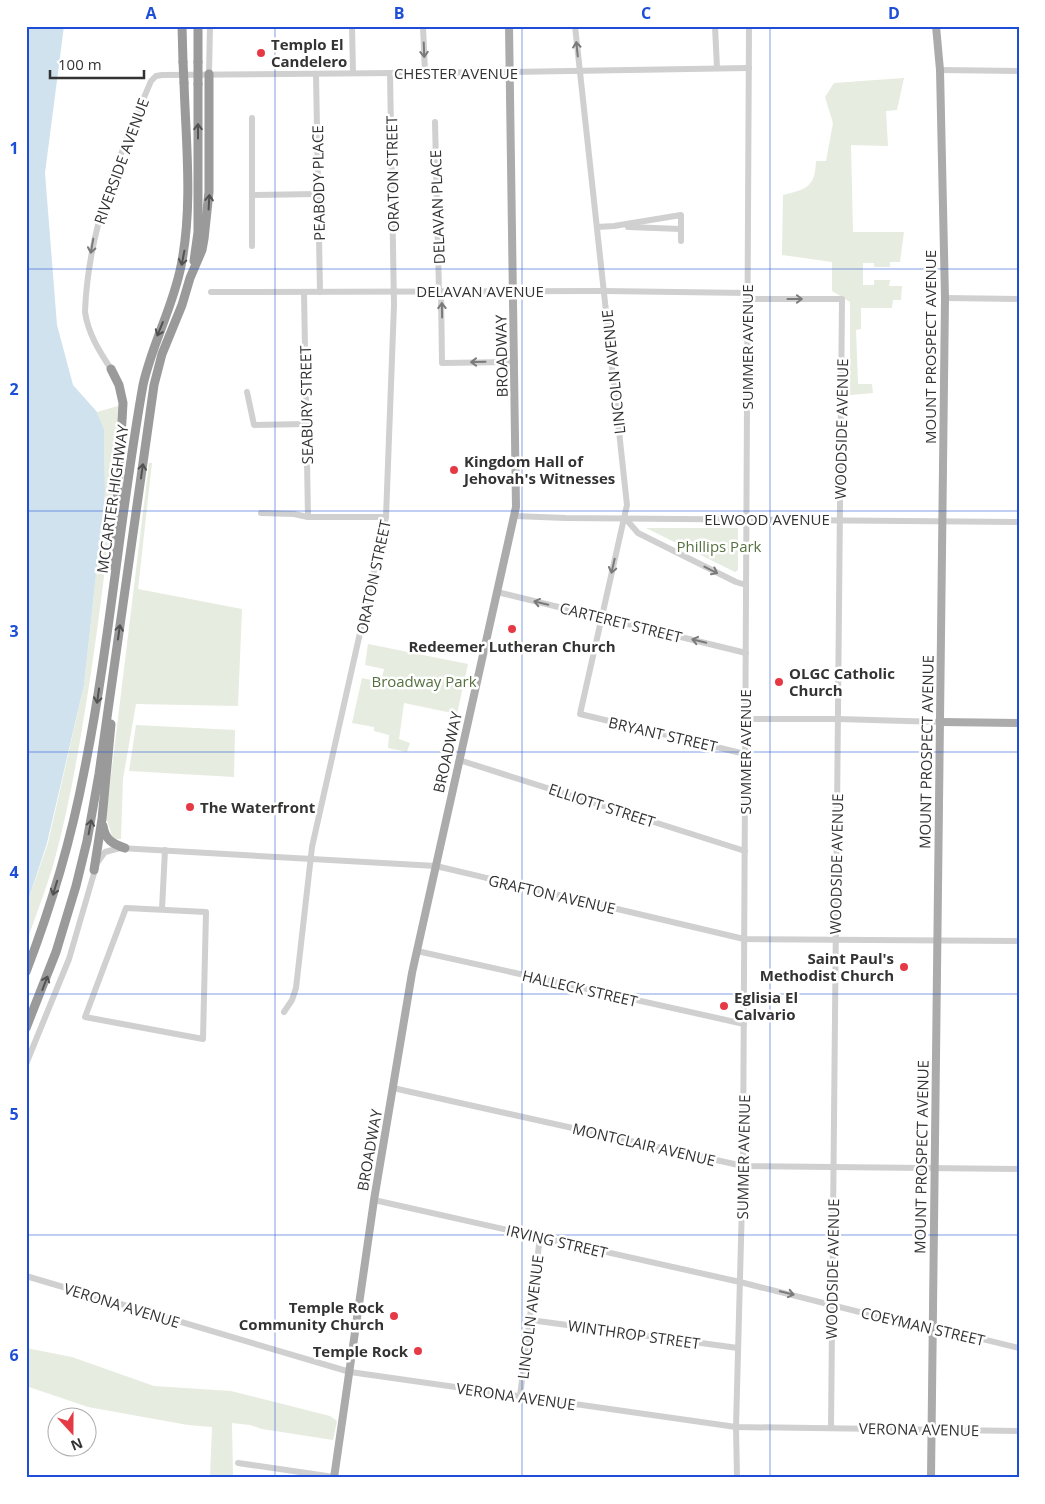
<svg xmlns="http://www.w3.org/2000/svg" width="1045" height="1504" font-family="'Open Sans',sans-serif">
  <rect width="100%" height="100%" fill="#fff"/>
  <!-- green -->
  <g fill="#e6ecdf">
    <path d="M904 78 897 110 886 111 888 146 851 145 853 232H904L900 262H890V267H874V263H863V285H874V280H890L889 286H902L901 300H893L892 308H861V329L856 330 858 384H872L873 393 850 395V302L832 291V262L782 255 783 195C806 189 815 188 816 161H826L833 123 825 97 834 83Z"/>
    <path d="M118 406C115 495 104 584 91 673 81 736 71 800 54 862 46 890 35 917 26 944V907L48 843 84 685 105 493 104 429 97 412Z"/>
    <path d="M149 463H152L138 589 242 609 238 706 136 704 123 779 121 839H113L106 817Z"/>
    <path d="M646 528H738V570L735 572Z"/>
    <path d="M368 644 468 664 457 714 404 703 399 739 410 743 407 752 388 748 389 735 374 731V727L352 723 362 678 381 682 384 669 365 665Z"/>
    <path d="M136 725 235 730 234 777 129 771Z"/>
    <path d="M26 1348 72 1357 154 1386 231 1391 330 1416 337 1421 333 1440 262 1429 250 1425 232 1423 233 1478H210L212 1427 188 1425 88 1407 26 1386Z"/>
  </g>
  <!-- water -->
  <path fill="#cfe2ee" d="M26 26H64L45 173 57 325 73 385 97 412 104 429 105 493 84 685 47 843 26 907Z"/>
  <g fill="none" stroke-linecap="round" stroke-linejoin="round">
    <!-- minor -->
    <g stroke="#d0d0d0" stroke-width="6">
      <path d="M352 26 353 73"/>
      <path d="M423 26 425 73"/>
      <path d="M575 26 627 505 580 714 745 754"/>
      <path d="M715 26 717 68"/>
      <path d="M940 70 1019 71"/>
      <path d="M209 74 210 26"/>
      <path d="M316 74 320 292"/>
      <path d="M252 118V246"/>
      <path d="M435 122 439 291"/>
      <path d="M252 195 318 194"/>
      <path d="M597 227 614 226 681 215V241"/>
      <path d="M628 227 681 229"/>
      <path d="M441 291 442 363 515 362"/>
      <path d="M211 292 604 291 748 293"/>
      <path d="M304 292 308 517"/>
      <path d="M945 298 1019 299"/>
      <path d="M748 299H842L831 1428"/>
      <path d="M111 369C99 351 88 333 85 312 88 228 119 156 151 81L156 76 162 75 510 72 749 68"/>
      <path d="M247 392 254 425 306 424"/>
      <path d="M261 513 294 514 308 517H386"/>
      <path d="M514 516 566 518 1019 522"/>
      <path d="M625 518 638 533 736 582 746 585"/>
      <path d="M497 592 746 653"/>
      <path d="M746 719H838L940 722"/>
      <path d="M459 760 745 851"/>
      <path d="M126 908 206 912 203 1039 85 1017Z"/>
      <path d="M162 909 165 850"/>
      <path d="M417 951 744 1024"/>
      <path d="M284 1012 292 1000 296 988 312 847 386 517 394 305 390 73"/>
      <path d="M26 1064 69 959 97 863 105 852 120 848 436 866 744 939 1019 941"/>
      <path d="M393 1088 743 1166 1019 1169"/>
      <path d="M374 1200 740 1282 919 1327 945 1330 1019 1348"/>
      <path d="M26 1276 350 1372 736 1427 1019 1431"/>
      <path d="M530 1320 738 1348"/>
      <path d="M520 1396 540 1237"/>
      <path d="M238 1463 334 1477"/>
      <path d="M737 1478 736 1427 743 1166 749 26"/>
    </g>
    <!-- major -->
    <g stroke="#ababab" stroke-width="8">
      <path d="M940 722 1019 723"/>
      <path d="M334 1478 374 1200 412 973 516 507 509 26"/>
      <path d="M931 1478 945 298 940 70 936 26"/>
    </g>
    <!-- highway -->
    <g stroke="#9a9a9a" stroke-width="9">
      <path d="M182 26 183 62"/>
      <path d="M198 26V62"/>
      <path d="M194 261 198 232V84"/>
      <path d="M111 369 119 385 123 403 118 489 111 565"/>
      <path d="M103 826C105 839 112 844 125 848"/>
      <path d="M94 870 102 819 111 724"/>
      <path d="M26 972C51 907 71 840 84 772 110 644 120 513 143 385 152 344 173 307 181 266 193 207 186 143 184 83"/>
      <path d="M26 1028 56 952 76 886 87 841 99 774 154 385 162 354 182 305 190 278 202 250 204 239 209 192V74"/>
    </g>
    <!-- highway-bridge -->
    <g stroke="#9a9a9a" stroke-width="9">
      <path d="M183 62 184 83"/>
      <path d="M198 62V84"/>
    </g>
  </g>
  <!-- one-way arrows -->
  <defs><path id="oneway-shaft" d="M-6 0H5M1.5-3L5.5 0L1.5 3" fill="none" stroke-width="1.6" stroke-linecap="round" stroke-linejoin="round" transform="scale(1.25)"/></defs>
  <g stroke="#7a7a7a">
    <use href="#oneway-shaft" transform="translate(577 49) rotate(-96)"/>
    <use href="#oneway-shaft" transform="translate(424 50) rotate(88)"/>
    <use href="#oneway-shaft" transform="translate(92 246) rotate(100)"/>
    <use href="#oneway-shaft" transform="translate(795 299)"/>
    <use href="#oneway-shaft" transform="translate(442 310) rotate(-91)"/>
    <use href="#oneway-shaft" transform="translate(478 362) rotate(179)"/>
    <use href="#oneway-shaft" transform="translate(613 566) rotate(103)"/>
    <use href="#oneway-shaft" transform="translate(711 570) rotate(27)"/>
    <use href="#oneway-shaft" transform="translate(541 603) rotate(-167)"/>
    <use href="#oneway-shaft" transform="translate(699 641) rotate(-166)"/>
    <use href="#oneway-shaft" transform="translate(787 1293) rotate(14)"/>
  </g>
  <g stroke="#525252">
    <use href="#oneway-shaft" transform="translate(198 131) rotate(-90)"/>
    <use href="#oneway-shaft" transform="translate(209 202) rotate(-87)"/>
    <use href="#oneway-shaft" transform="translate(183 258) rotate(101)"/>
    <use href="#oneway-shaft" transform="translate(160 329) rotate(112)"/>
    <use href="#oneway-shaft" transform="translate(142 471) rotate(-82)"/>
    <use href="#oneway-shaft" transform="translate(119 632) rotate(-82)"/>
    <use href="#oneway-shaft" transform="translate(98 696) rotate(98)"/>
    <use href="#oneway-shaft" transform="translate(90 827) rotate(-79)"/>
    <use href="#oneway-shaft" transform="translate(55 888) rotate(107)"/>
    <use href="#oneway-shaft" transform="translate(45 983) rotate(-69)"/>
  </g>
  <!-- grid -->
  <path fill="none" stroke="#1d4ed8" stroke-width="1" stroke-opacity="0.55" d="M275 26V1478M522 26V1478M770 26V1478M26 269H1019M26 511H1019M26 752H1019M26 994H1019M26 1235H1019"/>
  <!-- markers -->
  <g fill="#e63946" stroke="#fff" stroke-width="2">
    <circle cx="261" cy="53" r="5"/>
    <circle cx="454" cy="470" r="5"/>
    <circle cx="512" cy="629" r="5"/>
    <circle cx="779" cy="682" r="5"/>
    <circle cx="190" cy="807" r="5"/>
    <circle cx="904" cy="967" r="5"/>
    <circle cx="724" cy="1006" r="5"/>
    <circle cx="394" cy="1316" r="5"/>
    <circle cx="418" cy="1351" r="5"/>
  </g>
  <g text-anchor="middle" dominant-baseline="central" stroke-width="5" stroke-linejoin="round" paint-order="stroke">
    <!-- poi labels -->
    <g font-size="15" font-weight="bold" fill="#333" stroke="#fff" text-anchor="start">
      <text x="271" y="44">Templo El<tspan x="271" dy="17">Candelero</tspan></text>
      <text x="464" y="461">Kingdom Hall of<tspan x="464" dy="17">Jehovah's Witnesses</tspan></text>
      <text x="512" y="646" text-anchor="middle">Redeemer Lutheran Church</text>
      <text x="789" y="673">OLGC Catholic<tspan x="789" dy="17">Church</tspan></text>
      <text x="200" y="807">The Waterfront</text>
      <text x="894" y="958" text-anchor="end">Saint Paul's<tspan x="894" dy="17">Methodist Church</tspan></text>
      <text x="734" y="997">Eglisia El<tspan x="734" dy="17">Calvario</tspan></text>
      <text x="384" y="1307" text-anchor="end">Temple Rock<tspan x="384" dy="17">Community Church</tspan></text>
      <text x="408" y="1351" text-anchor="end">Temple Rock</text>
    </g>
    <!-- street labels -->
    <g font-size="15" fill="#333" stroke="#fff">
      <text x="456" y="73">CHESTER AVENUE</text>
      <text transform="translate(121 161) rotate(-70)">RIVERSIDE AVENUE</text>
      <text transform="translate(392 174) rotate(-91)">ORATON STREET</text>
      <text transform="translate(318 183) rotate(-91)">PEABODY PLACE</text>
      <text transform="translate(437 207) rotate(-92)">DELAVAN PLACE</text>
      <text x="480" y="291">DELAVAN AVENUE</text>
      <text transform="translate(747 347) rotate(-90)">SUMMER AVENUE</text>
      <text transform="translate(930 347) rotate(-90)">MOUNT PROSPECT AVENUE</text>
      <text transform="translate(501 356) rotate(-91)">BROADWAY</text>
      <text transform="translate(613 372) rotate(-96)">LINCOLN AVENUE</text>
      <text transform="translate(306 405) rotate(-91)">SEABURY STREET</text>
      <text transform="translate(841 429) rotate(-89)">WOODSIDE AVENUE</text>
      <text transform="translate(112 499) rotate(-82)">MCCARTER HIGHWAY</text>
      <text x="767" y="519">ELWOOD AVENUE</text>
      <text transform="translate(373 577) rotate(-78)">ORATON STREET</text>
      <text transform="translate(621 622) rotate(14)">CARTERET STREET</text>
      <text transform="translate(663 734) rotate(13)">BRYANT STREET</text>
      <text transform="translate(447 752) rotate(-77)">BROADWAY</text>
      <text transform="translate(745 752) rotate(-90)">SUMMER AVENUE</text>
      <text transform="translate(926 752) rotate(-89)">MOUNT PROSPECT AVENUE</text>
      <text transform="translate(602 805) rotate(18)">ELLIOTT STREET</text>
      <text transform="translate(836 864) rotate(-89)">WOODSIDE AVENUE</text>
      <text transform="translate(552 894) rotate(13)">GRAFTON AVENUE</text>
      <text transform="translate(580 988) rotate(13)">HALLECK STREET</text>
      <text transform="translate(644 1144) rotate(13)">MONTCLAIR AVENUE</text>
      <text transform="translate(369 1150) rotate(-80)">BROADWAY</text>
      <text transform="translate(743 1157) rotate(-89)">SUMMER AVENUE</text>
      <text transform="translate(921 1157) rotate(-89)">MOUNT PROSPECT AVENUE</text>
      <text transform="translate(557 1241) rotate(13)">IRVING STREET</text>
      <text transform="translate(832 1269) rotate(-89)">WOODSIDE AVENUE</text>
      <text transform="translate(122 1305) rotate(17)">VERONA AVENUE</text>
      <text transform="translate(530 1317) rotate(-83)">LINCOLN AVENUE</text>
      <text transform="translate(923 1326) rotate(13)">COEYMAN STREET</text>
      <text transform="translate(634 1334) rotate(8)">WINTHROP STREET</text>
      <text transform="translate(516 1396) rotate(8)">VERONA AVENUE</text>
      <text transform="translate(919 1429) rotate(1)">VERONA AVENUE</text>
    </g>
    <!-- park labels -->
    <g font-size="15" fill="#56703f" stroke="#fff">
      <text x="719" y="546">Phillips Park</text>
      <text x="424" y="681">Broadway Park</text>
    </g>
  </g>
  <!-- border -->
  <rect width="1045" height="1504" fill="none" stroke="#ffffff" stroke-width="55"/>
  <!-- north arrow -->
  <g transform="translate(72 1432) rotate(159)"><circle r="24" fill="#ffffff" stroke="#adadad"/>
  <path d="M0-4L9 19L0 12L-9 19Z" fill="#e63946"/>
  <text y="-8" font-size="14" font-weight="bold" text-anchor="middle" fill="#333333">N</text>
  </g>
  <!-- scale -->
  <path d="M50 70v8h94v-8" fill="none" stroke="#333333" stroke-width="2.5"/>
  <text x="58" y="70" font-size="15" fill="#333333" stroke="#ffffff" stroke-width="4" paint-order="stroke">100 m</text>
  <rect x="28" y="28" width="990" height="1448" fill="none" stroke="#1d4ed8" stroke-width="2"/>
  <g font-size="16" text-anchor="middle" font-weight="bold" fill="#1d4ed8">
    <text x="151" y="19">A</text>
    <text x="399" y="19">B</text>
    <text x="646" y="19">C</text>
    <text x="894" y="19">D</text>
    <text x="14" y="154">1</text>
    <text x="14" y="395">2</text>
    <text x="14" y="637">3</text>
    <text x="14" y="878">4</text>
    <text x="14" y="1120">5</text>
    <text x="14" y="1361">6</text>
  </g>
</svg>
